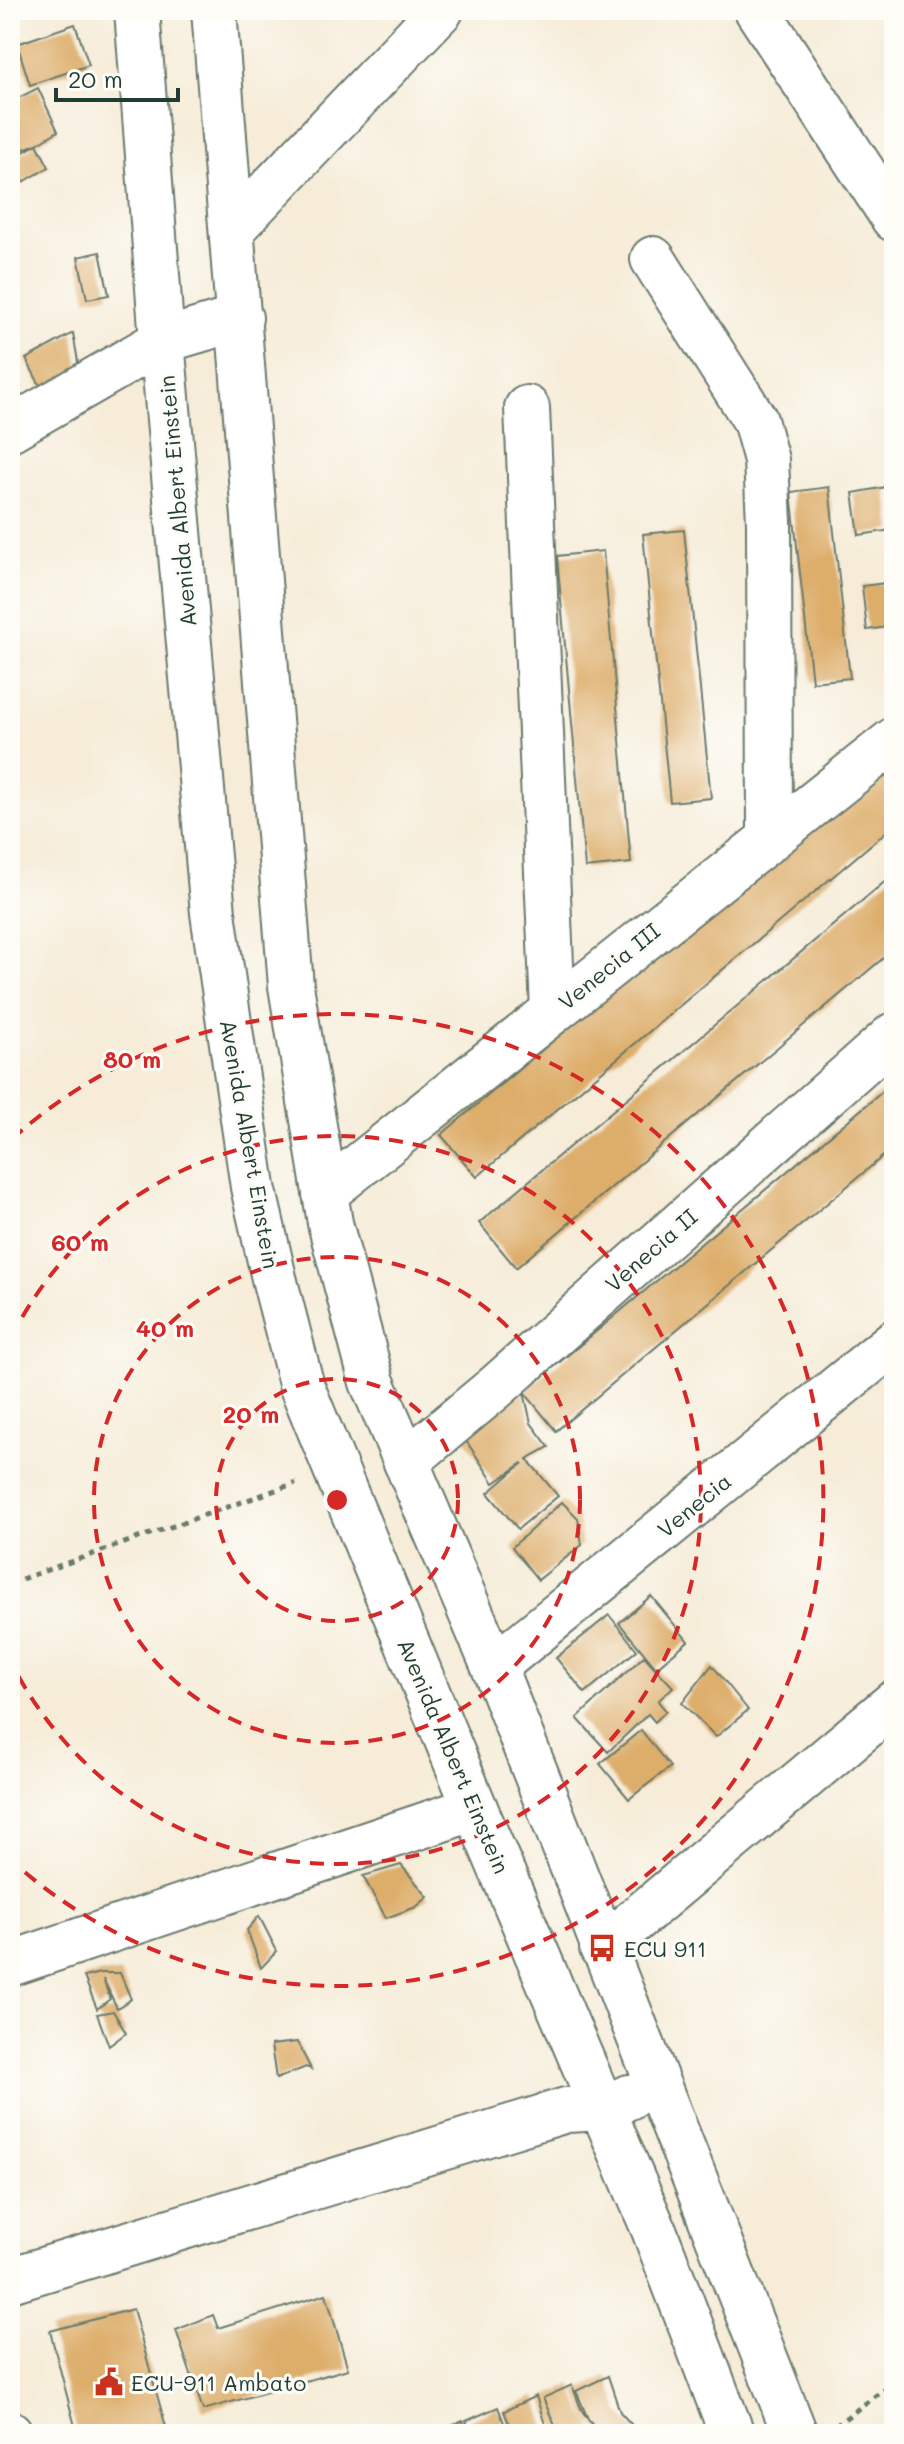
<svg xmlns="http://www.w3.org/2000/svg" width="904" height="2444" font-family="Mali,sans-serif">
  <rect width="100%" height="100%" fill="#fdfcf7"/>
  <filter id="ink" filterUnits="userSpaceOnUse"><feTurbulence type="fractalNoise" baseFrequency=".0125" numOctaves="2"/><feDisplacementMap in="SourceGraphic" scale="16" xChannelSelector="R" yChannelSelector="G"/><feConvolveMatrix kernelMatrix="1 2 1 2 8 2 1 2 1" color-interpolation-filters="sRGB"/></filter>
  <filter id="wash" filterUnits="userSpaceOnUse"><feTurbulence type="fractalNoise" baseFrequency=".006" numOctaves="4" result="noise"/><feDisplacementMap in="SourceGraphic" scale="32" xChannelSelector="R" yChannelSelector="G"/><feGaussianBlur stdDeviation="1.8" result="paint"/><feColorMatrix in="noise" values="0 0 0 0 0 0 0 0 0 0 0 0 0 0 0 0 0 1.4 0 .05"/><feComposite in="paint" operator="in"/></filter>
  <g filter="url(#wash)">
    <rect width="100%" height="100%" fill="#f6ecd8"/>
    <g id="blocks">
      <!-- building -->
      <g fill="#ddad6a">
        <path d="M75 24 89 65 30 85 17 44Z"/>
        <path d="M38 88 58 131 37 144 49 167 15 187 10 179V160L37 144 10 154V102Z"/>
        <path d="M10 243 20 277 10 280Z"/>
        <path d="M100 252 109 295 87 299 78 257Z"/>
        <path d="M73 333 80 373 44 393 26 359Z"/>
        <path d="M829 487 850 678 812 682 791 492Z"/>
        <path d="M886 487 892 530 859 535 853 493Z"/>
        <path d="M684 530 711 798 670 802 643 534Z"/>
        <path d="M603 551 631 863 585 868 557 556Z"/>
        <path d="M894 582V626L867 630 862 586Z"/>
        <path d="M894 754V825L477 1177 441 1135Z"/>
        <path d="M894 874V949L516 1268 479 1223Z"/>
        <path d="M894 1082V1147L556 1431 524 1392Z"/>
        <path d="M524 1392 531 1423 549 1447 527 1459 558 1496 518 1529 488 1493 523 1463 494 1483 461 1433Z"/>
        <path d="M562 1502 578 1518 582 1545 538 1580 512 1547Z"/>
        <path d="M651 1596 688 1641 656 1668 619 1623Z"/>
        <path d="M609 1615 637 1650 585 1693 556 1658Z"/>
        <path d="M644 1656 673 1687 658 1701 666 1711 655 1722 648 1714 608 1752 577 1718Z"/>
        <path d="M712 1665 748 1710 716 1737 682 1703Z"/>
        <path d="M641 1730 670 1767 629 1799 600 1764Z"/>
        <path d="M401 1865 428 1897 416 1907 386 1918 363 1876Z"/>
        <path d="M259 1916 277 1951 261 1968 247 1930Z"/>
        <path d="M100 1973H120L131 1999 117 2008 103 1979 110 1999 97 2009 84 1977Z"/>
        <path d="M113 2011 126 2033 109 2046 97 2014Z"/>
        <path d="M297 2042 311 2069 306 2067 276 2079 271 2045Z"/>
        <path d="M326 2294 348 2369 203 2410 176 2330 213 2315 218 2328Z"/>
        <path d="M133 2309 168 2434H77L50 2331Z"/>
        <path d="M608 2376 620 2412 640 2434H601L588 2419 576 2391Z"/>
        <path d="M572 2385 581 2409 598 2434H562L555 2426 543 2398Z"/>
        <path d="M536 2396 548 2434H513L504 2411Z"/>
        <path d="M498 2407 508 2434H472L466 2421Z"/>
        <path d="M463 2421 468 2434H432L445 2428Z"/>
      </g>
    </g>
  </g>
  <g filter="url(#ink)">
    <use href="#blocks" fill-opacity="0" stroke="#6a7a6d" stroke-width="2"/>
    <g fill="none" stroke-linecap="round" stroke-linejoin="round">
      <defs>
        <g id="minor">
          <path d="M137 10 162 341 213 913 253 1187 274 1278 302 1387 475 1808 654 2230 732 2434"/>
          <path d="M214 10 291 986 330 1223 372 1382 494 1667 795 2434"/>
          <path d="M757 10 894 219"/>
          <path d="M232 229 441 10"/>
          <path d="M653 259 755 420 766 460 769 522 770 836"/>
          <path d="M527 408 553 1011"/>
          <path d="M10 429 162 341 240 318"/>
          <path d="M325 1193 894 740"/>
          <path d="M406 1462 496 1387 894 1035"/>
          <path d="M494 1667 894 1342"/>
          <path d="M602 1948 894 1703"/>
          <path d="M10 1964 475 1808"/>
          <path d="M10 2280 566 2110 603 2108 629 2097"/>
          <path d="M10 2433V2434"/>
        </g>
      </defs>
      <!-- minor casing -->
      <use href="#minor" stroke="#6a7a6d" stroke-width="48"/>
      <!-- path -->
      <g stroke="#6a7a6d" stroke-width="5" stroke-dasharray="6 6" stroke-linecap="butt">
        <path d="M10 1583 296 1483"/>
        <path d="M835 2426 894 2382"/>
      </g>
      <!-- minor -->
      <use href="#minor" stroke="#fff" stroke-width="44"/>
    </g>
  </g>
  <!-- distance rings -->
  <g fill="none" stroke="#d62828" stroke-width="4" stroke-dasharray="14 10">
    <circle cx="337" cy="1500" r="121"/>
    <circle cx="337" cy="1500" r="243"/>
    <path d="M11 1338A364 364 0 1 1 11 1662"/>
    <path d="M12 1139A486 486 0 1 1 12 1861"/>
  </g>
  <!-- icons -->
  <defs>
    <symbol id="bus-bare" viewBox="-9 -9 18 18"><path d="M-5-6H5V4H4V6H2V4H-2V6H-4V4H-5ZM-3.5-4V0h7V-4ZM-3.5 1.2v1.5H-2V1.2ZM2 1.2v1.5H3.5V1.2Z" fill="#c8321e" stroke="#fdfcf7" stroke-width="2.5" paint-order="stroke"/></symbol>
    <symbol id="civic-bare" viewBox="-9 -9 18 18"><path d="M-.6-6.5H3V-4.5H.6V-3L4-1V1h2V6H-6V1h2V-1L-.6-3ZM-1.2 2.5V6h2.4V2.5Z" fill="#c8321e" stroke="#fdfcf7" stroke-width="2.5" paint-order="stroke"/></symbol>
  </defs>
  <g fill-rule="evenodd">
    <use href="#bus-bare" x="582" y="1928" width="40" height="40"/>
    <use href="#civic-bare" x="89" y="2362" width="40" height="40"/>
  </g>
  <g text-anchor="middle" dominant-baseline="central" stroke-width="6" stroke-linejoin="round" paint-order="stroke">
    <!-- street labels -->
    <g font-size="22" fill="#1f3d34" stroke="#fdfcf7">
      <text transform="translate(177 501) rotate(-95)">Avenida Albert Einstein</text>
      <text transform="translate(609 966) rotate(-39)">Venecia III</text>
      <text transform="translate(250 1144) rotate(80)">Avenida Albert Einstein</text>
      <text transform="translate(651 1250) rotate(-41)">Venecia II</text>
      <text transform="translate(694 1505) rotate(-39)">Venecia</text>
      <text transform="translate(454 1756) rotate(67)">Avenida Albert Einstein</text>
    </g>
    <!-- poi labels -->
    <g font-size="22" fill="#1f3d34" stroke="#fdfcf7" text-anchor="start">
      <text x="624" y="1948">ECU 911</text>
      <text x="131" y="2382">ECU-911 Ambato</text>
    </g>
  </g>
  <circle cx="337" cy="1500" r="12" fill="#d62828" stroke="#fdfcf7" stroke-width="4"/>
  <g font-size="24" text-anchor="middle" font-weight="bold" fill="#d62828" stroke="#fdfcf7" stroke-width="6" stroke-linejoin="round" paint-order="stroke">
    <text x="132" y="1068">80 m</text>
    <text x="80" y="1251">60 m</text>
    <text x="165" y="1337">40 m</text>
    <text x="251" y="1423">20 m</text>
  </g>
  <!-- margin -->
  <rect width="904" height="2444" fill="none" stroke="#fdfcf7" stroke-width="40"/>
  <!-- scale -->
  <path d="M56 88v12h122v-12" fill="none" stroke="#1f3d34" stroke-width="4"/>
  <text x="68" y="88" font-size="24" fill="#1f3d34" stroke="#fdfcf7" stroke-width="6" paint-order="stroke">20 m</text>
</svg>
